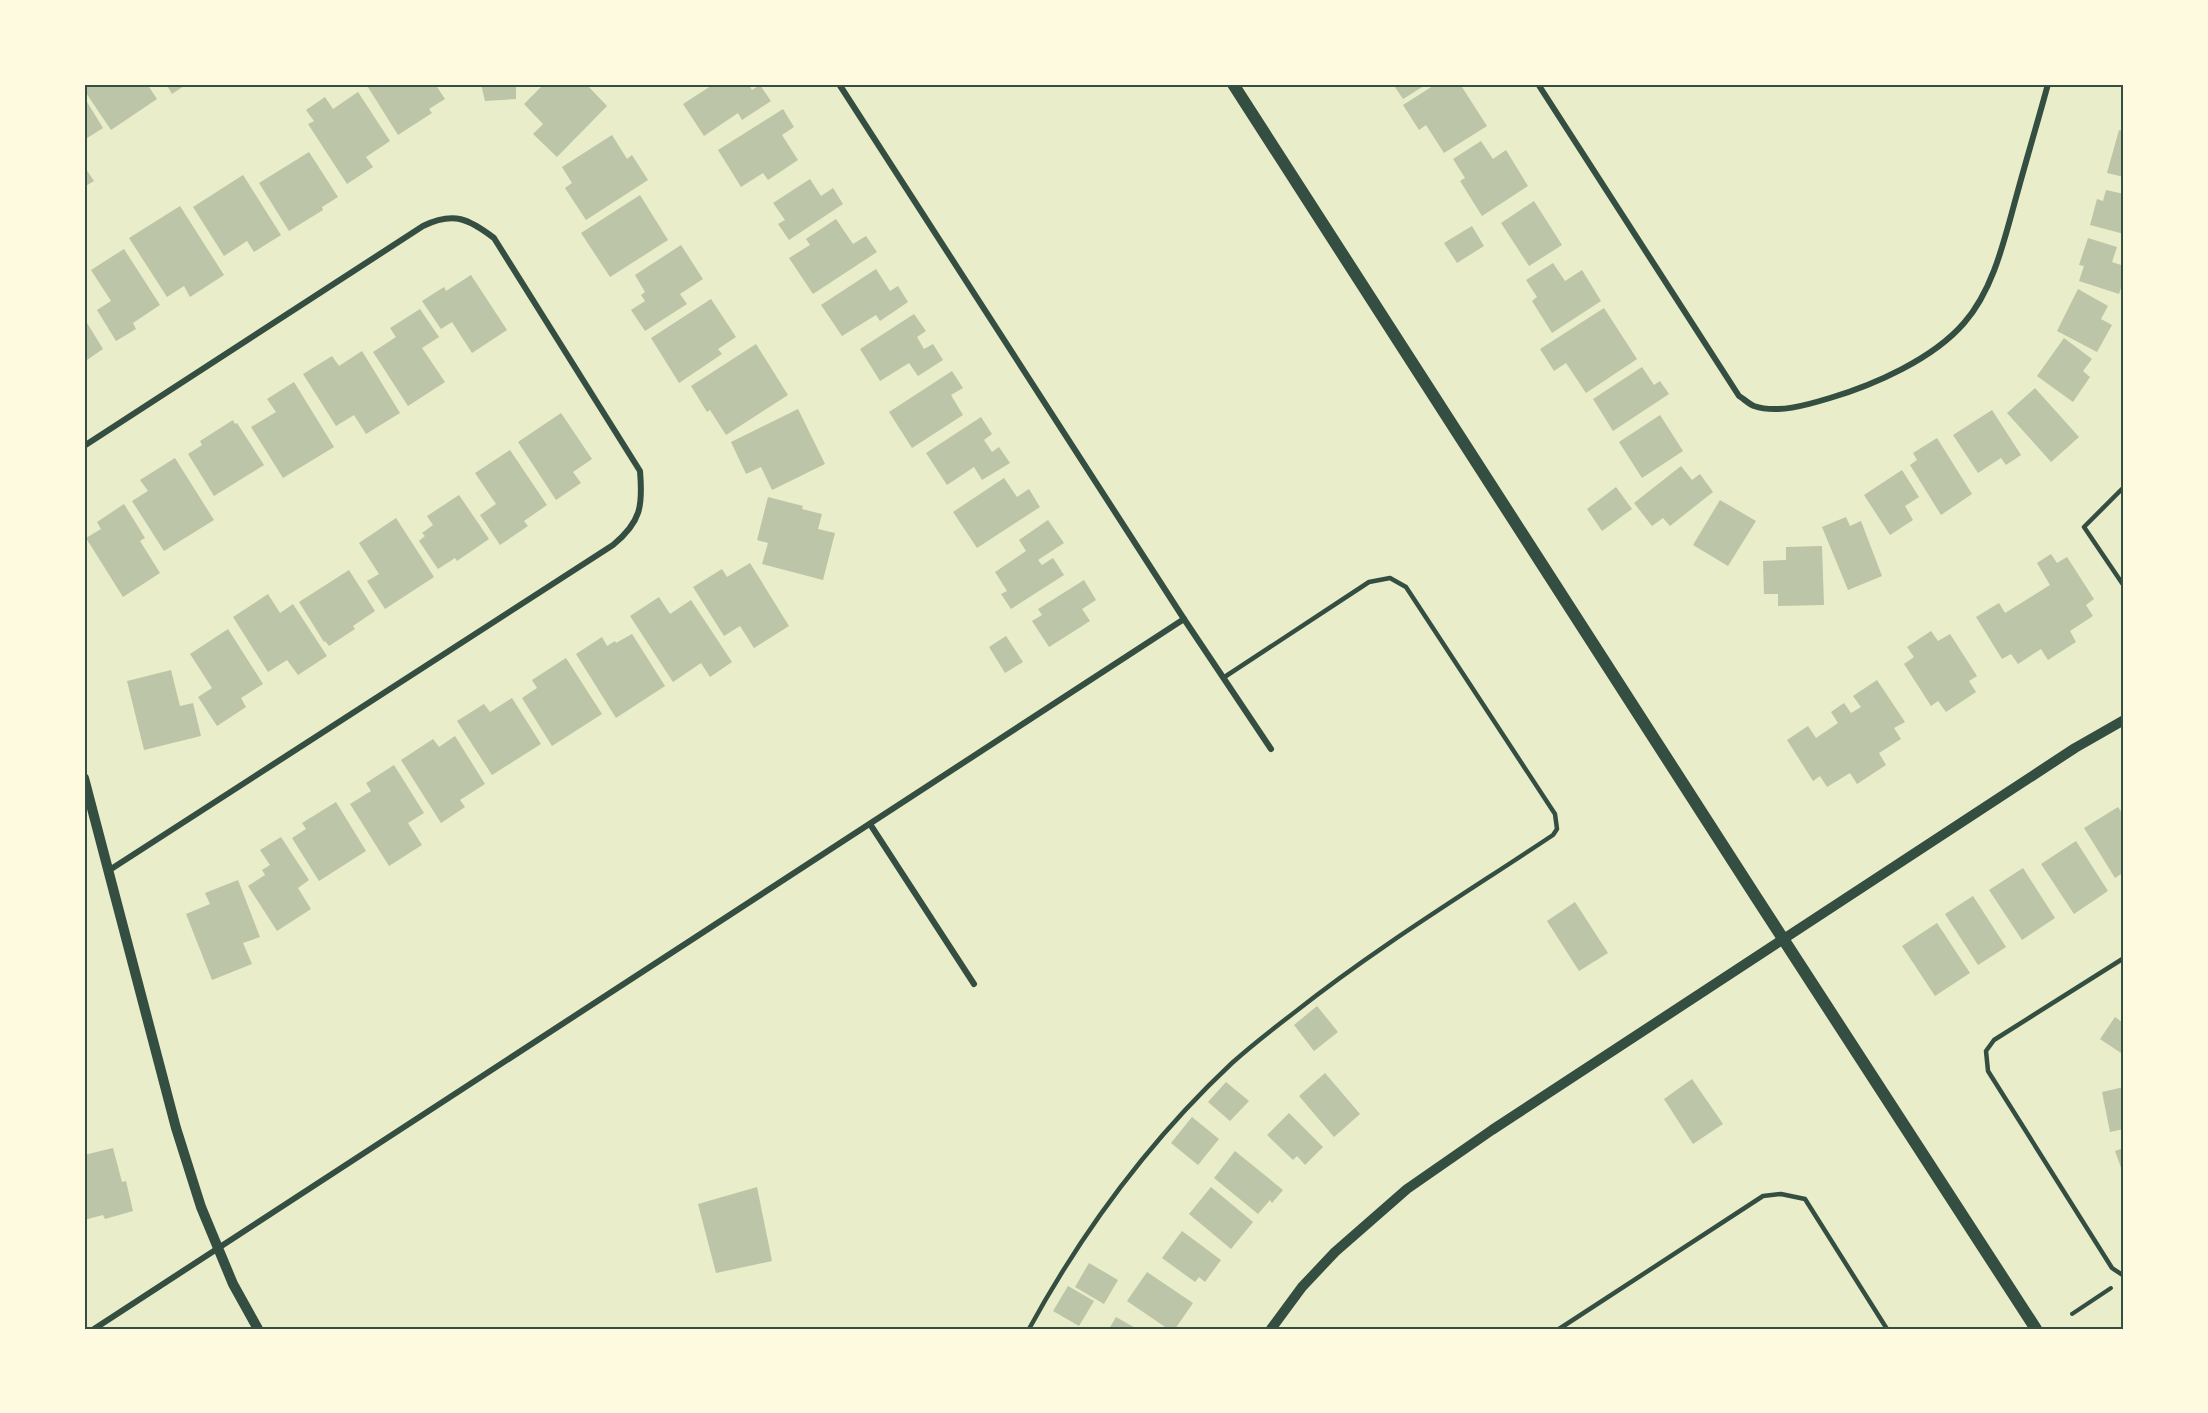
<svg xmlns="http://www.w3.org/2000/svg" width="2208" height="1413" font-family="'Fira Sans Condensed',sans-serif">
  <rect width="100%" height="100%" fill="#e9edc9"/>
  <!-- building -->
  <g fill="#bcc5a7">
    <path d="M84 84H147L157 99 111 130 84 90Z"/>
    <path d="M166 84H187L172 94Z"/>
    <path d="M366 84H435L445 99 429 109 432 113 398 135Z"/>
    <path d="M481 84H516V99L485 101Z"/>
    <path d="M544 84H586L607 106 557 157 533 134 543 124 524 104Z"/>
    <path d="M714 84H748L752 90 760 85 771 101 742 120 738 113 704 136 683 104Z"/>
    <path d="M1393 84H1427L1403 99Z"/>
    <path d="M1436 84H1460L1487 126 1444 153 1426 125 1419 130 1403 105Z"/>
    <path d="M358 92 390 141 366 157 373 167 347 184 308 124 314 121 306 110 325 97 333 109Z"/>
    <path d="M84 97 103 128 84 140Z"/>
    <path d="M783 109 794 127 782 135 798 160 768 180 763 173 741 187 718 150Z"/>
    <path d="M2119 130 2124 131V177L2107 173Z"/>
    <path d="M612 135 627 159 632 155 648 180 586 220 565 188 572 183 562 167Z"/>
    <path d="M1481 141 1493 159 1506 150 1528 186 1482 216 1460 181 1465 178 1453 159Z"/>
    <path d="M309 152 338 197 322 207 323 210 289 231 259 183Z"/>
    <path d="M84 166 94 181 84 187Z"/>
    <path d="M243 175 281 235 254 252 247 241 224 256 193 207Z"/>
    <path d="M810 179 821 196 833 188 843 204 789 240 778 224 785 220 773 203Z"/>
    <path d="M2106 190 2124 194V234L2090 225 2097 199 2103 201Z"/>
    <path d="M640 195 668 240 610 277 581 233Z"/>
    <path d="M1534 201 1562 245 1529 266 1501 223Z"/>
    <path d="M180 206 224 275 190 297 184 286 167 297 129 238Z"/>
    <path d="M836 219 853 244 866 236 877 252 813 294 789 258 810 245 806 239Z"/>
    <path d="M1472 226 1484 246 1457 263 1444 243Z"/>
    <path d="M2088 238 2117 247 2112 262 2124 266V279L2119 294 2079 281 2084 266 2079 265Z"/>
    <path d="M681 245 703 279 680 294 687 304 645 331 631 310 645 301 641 295 645 292 635 275Z"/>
    <path d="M124 249 160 305 133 323 136 329 116 341 97 310 111 301 91 270Z"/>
    <path d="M1553 263 1565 281 1582 270 1601 301 1552 333 1532 301 1537 297 1526 280Z"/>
    <path d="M876 269 890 291 898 286 908 302 880 321 876 315 842 336 821 305Z"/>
    <path d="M471 275 507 330 472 353 452 322 441 329 422 301 444 287 446 291Z"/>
    <path d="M2078 289 2108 306 2101 319 2112 325 2097 352 2057 331Z"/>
    <path d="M711 299 736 337 718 349 722 354 679 383 651 338Z"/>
    <path d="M1604 308 1637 359 1586 393 1566 363 1554 371 1540 349Z"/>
    <path d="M420 309 439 337 422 348 445 382 408 406 373 352 396 337 390 328Z"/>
    <path d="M914 314 926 331 917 337 924 349 933 344 943 360 918 376 909 363 880 381 860 349Z"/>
    <path d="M84 318 103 349 84 362Z"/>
    <path d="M2064 338 2092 359 2083 371 2090 377 2073 402 2037 376Z"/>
    <path d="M756 344 788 395 726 435 710 410 707 412 691 386Z"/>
    <path d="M362 351 400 413 366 434 354 415 336 426 303 374 332 356 339 366Z"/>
    <path d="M1642 367 1654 385 1660 381 1669 394 1613 431 1593 399Z"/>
    <path d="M952 371 963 388 951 395 963 415 912 448 889 412Z"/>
    <path d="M294 382 334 447 283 478 251 427 276 412 267 399Z"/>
    <path d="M2035 388 2079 437 2051 462 2007 413Z"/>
    <path d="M798 409 825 464 772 490 761 467 746 474 731 442Z"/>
    <path d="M1992 410 2021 455 2006 465 2001 458 1978 473 1953 435Z"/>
    <path d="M561 413 592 459 573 472 581 483 556 500 518 442Z"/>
    <path d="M1660 415 1683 451 1642 478 1619 442Z"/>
    <path d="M981 417 992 434 984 440 992 452 999 447 1010 463 982 480 974 467 947 485 926 453Z"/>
    <path d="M233 420 235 424 237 423 264 465 214 496 188 454 202 445 200 441Z"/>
    <path d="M1937 438 1972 494 1941 515 1910 465 1917 460 1913 453Z"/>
    <path d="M510 450 547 505 524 521 528 526 500 545 480 515 496 504 475 473Z"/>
    <path d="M175 458 214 520 164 551 132 501 148 491 140 480Z"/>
    <path d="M1681 466 1692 480 1700 474 1713 492 1670 526 1663 518 1652 526 1634 503Z"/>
    <path d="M1902 470 1919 497 1905 506 1913 520 1890 535 1864 495Z"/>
    <path d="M1004 478 1017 497 1029 489 1040 507 977 548 953 512Z"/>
    <path d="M1616 487 1632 509 1602 531 1587 509Z"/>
    <path d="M459 495 489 539 457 561 455 558 438 569 419 541 425 536 422 533 433 525 427 516Z"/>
    <path d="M768 497 803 506 802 509 822 514 818 529 835 533 823 580 762 564 768 543 757 540Z"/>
    <path d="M1720 500 1756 521 1728 566 1693 545Z"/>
    <path d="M124 504 145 538 140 541 160 573 123 597 86 538 101 529 97 522Z"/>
    <path d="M1846 517 1850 526 1861 521 1882 576 1848 590 1822 527Z"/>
    <path d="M396 518 434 577 385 609 367 581 379 574 359 543Z"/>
    <path d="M1048 520 1064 543 1038 560 1042 565 1053 558 1064 575 1011 609 1001 594 1007 591 995 572 1026 551 1019 540Z"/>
    <path d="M1822 546 1824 605 1778 606V594H1764L1763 561 1786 560V547Z"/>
    <path d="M2051 554 2057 563 2067 557 2094 599 2086 605 2093 616 2070 631 2076 642 2048 660 2041 649 2018 664 2011 654 2002 659 1976 617 1999 603 2005 613 2050 585 2037 563Z"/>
    <path d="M750 563 789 626 754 648 740 626 724 636 693 587 722 569 727 577Z"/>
    <path d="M349 570 375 611 353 626 355 629 329 646 325 641 324 642 299 602Z"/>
    <path d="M1084 580 1096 600 1082 609 1090 621 1049 647 1032 621 1042 615 1038 609Z"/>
    <path d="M268 594 280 613 293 604 327 656 298 675 287 660 268 672 233 617Z"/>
    <path d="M659 597 670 614 691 600 732 662 710 677 701 663 673 682 630 616Z"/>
    <path d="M228 629 263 684 241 698 246 707 217 726 198 697 212 688 190 654Z"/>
    <path d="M1931 631 1938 641 1950 634 1977 676 1969 681 1976 692 1946 712 1938 701 1931 706 1904 664 1914 657 1907 647Z"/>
    <path d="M632 634 665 686 616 718 576 654 602 637 607 646 615 641 616 643Z"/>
    <path d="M1006 636 1023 662 1005 673 989 647Z"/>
    <path d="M566 658 602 714 552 746 522 698 537 688 532 680Z"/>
    <path d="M171 670 180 706 193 703 201 736 144 750 127 681Z"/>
    <path d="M1877 680 1905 722 1894 728 1901 739 1879 753 1886 765 1857 784 1850 773 1827 787 1820 776 1813 781 1787 740 1808 726 1816 738 1838 723 1831 712 1844 703 1851 713 1861 707 1853 696Z"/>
    <path d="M512 698 541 744 492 775 457 721 484 704 490 712Z"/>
    <path d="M455 736 485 784 460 800 465 807 441 823 401 760 433 739 439 747Z"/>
    <path d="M394 765 424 813 408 823 422 845 389 866 350 804 371 791 366 783Z"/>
    <path d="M336 802 366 851 319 881 292 838 306 829 302 823Z"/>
    <path d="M2118 807 2124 816V872L2115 878 2084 828Z"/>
    <path d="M281 837 309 880 298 888 311 909 277 931 248 886 265 875 262 870 270 865 260 850Z"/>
    <path d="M2076 841 2108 891 2074 914 2041 864Z"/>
    <path d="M2023 868 2055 918 2022 940 1989 890Z"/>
    <path d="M238 880 260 937 243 943 252 964 212 980 186 914 210 904 205 893Z"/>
    <path d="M1973 896 2006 947 1978 965 1945 914Z"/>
    <path d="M1575 902 1608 953 1579 971 1547 921Z"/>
    <path d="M1937 923 1970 973 1935 996 1902 946Z"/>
    <path d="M1317 1006 1338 1032 1314 1051 1294 1025Z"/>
    <path d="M2115 1017 2122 1022 2124 1020V1055L2100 1039Z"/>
    <path d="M1325 1073 1360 1114 1334 1137 1299 1096Z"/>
    <path d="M1692 1079 1723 1124 1693 1144 1664 1099Z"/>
    <path d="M1226 1082 1249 1101 1230 1121 1208 1102Z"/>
    <path d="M2124 1087V1129L2110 1132 2102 1092Z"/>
    <path d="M1289 1113 1323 1147 1305 1165 1297 1156 1293 1160 1267 1135Z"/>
    <path d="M1192 1117 1219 1139 1198 1165 1171 1143Z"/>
    <path d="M113 1148 122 1182 126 1181 133 1211 105 1219 103 1215 84 1220V1155Z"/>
    <path d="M2124 1148V1176L2115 1151Z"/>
    <path d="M1235 1151 1283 1190 1272 1203 1270 1200 1258 1214 1214 1178Z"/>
    <path d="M757 1187 772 1261 716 1273 698 1204Z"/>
    <path d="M1211 1187 1253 1222 1231 1249 1189 1214Z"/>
    <path d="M1182 1231 1221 1260 1205 1282 1199 1277 1195 1282 1162 1258Z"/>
    <path d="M1089 1263 1118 1280 1104 1304 1075 1287Z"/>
    <path d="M1147 1272 1193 1303 1175 1329H1168L1127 1301Z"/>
    <path d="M1068 1286 1094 1301 1079 1326 1053 1311Z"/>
    <path d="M1116 1317 1137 1329H1109Z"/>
  </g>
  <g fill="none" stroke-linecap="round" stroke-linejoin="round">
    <!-- path -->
    <path stroke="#344e41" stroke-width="4" d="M2072 1314 2111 1288"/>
    <!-- service -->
    <g stroke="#344e41" stroke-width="4.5">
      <path d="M2124 487 2084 527 2124 586"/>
      <path d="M2124 958 1994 1040 1986 1051 1988 1071 2112 1268 2124 1276"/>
      <path d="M1029 1329C1082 1232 1151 1139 1232 1063 1252 1045 1274 1028 1295 1012 1377 947 1466 893 1553 835L1557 829 1555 814 1406 587 1390 578 1369 582 1223 678"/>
      <path d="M1559 1329 1763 1196 1781 1194 1805 1199 1887 1329"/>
    </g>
    <!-- minor -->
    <g stroke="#344e41" stroke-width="6">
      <path d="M839 84 1184 619 1271 749"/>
      <path d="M1538 84 1739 396C1744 399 1749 404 1754 406 1777 414 1807 405 1830 398 1874 385 1933 359 1964 323 1994 289 2005 237 2017 194 2027 157 2038 121 2048 84"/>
      <path d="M84 446 423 226C454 211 469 219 494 238L640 471C643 506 641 522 613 545L108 871"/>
      <path d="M870 824 974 984"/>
      <path d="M94 1329 1184 619"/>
    </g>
    <!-- tertiary -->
    <g stroke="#344e41" stroke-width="10">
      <path d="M84 778 176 1128 201 1207 233 1284 258 1329"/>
      <path d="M1271 1329 1302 1287 1335 1252 1407 1189 1492 1130 2075 748 2124 720"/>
    </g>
    <!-- secondary -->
    <path stroke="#344e41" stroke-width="12" d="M1233 84 1756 897 2036 1329"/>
  </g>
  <!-- border -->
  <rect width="2208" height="1413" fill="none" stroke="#fefae0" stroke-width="171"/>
  <rect x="86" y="86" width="2036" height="1242" fill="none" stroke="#344e41" stroke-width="2"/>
</svg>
